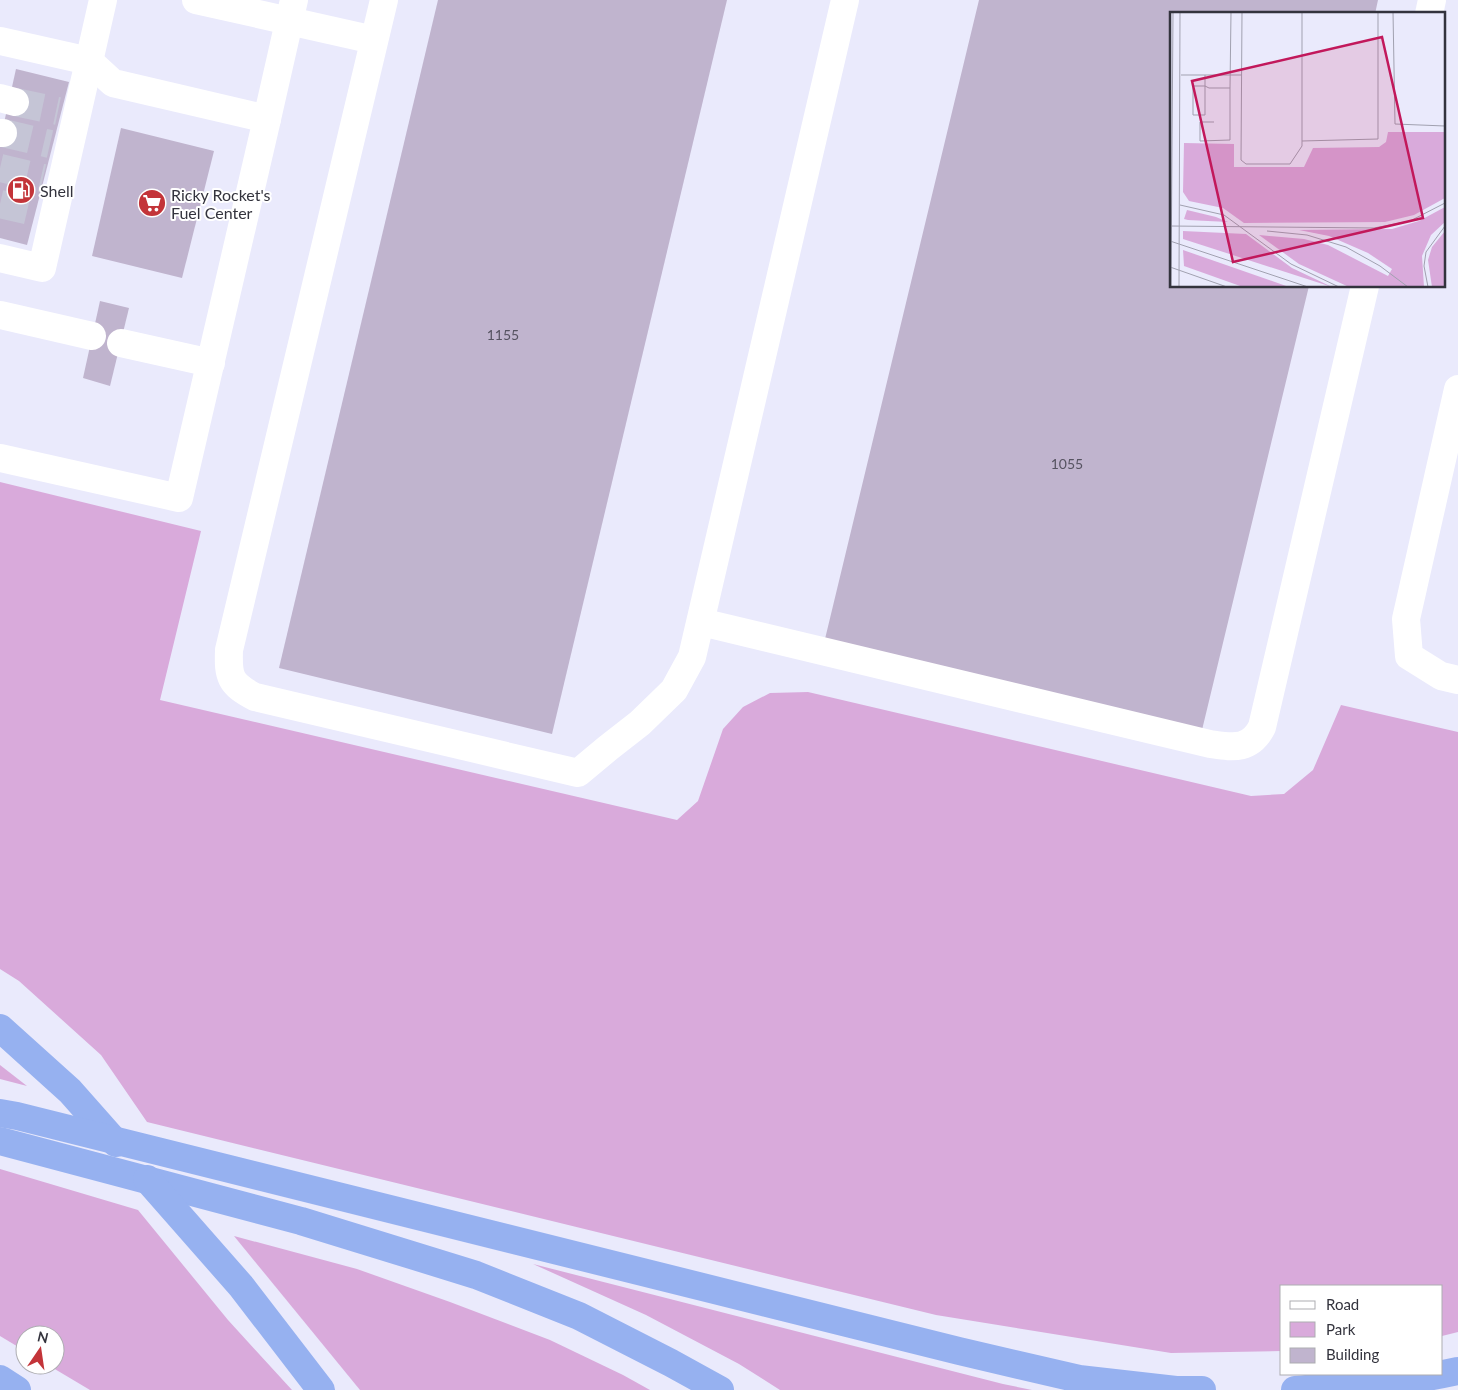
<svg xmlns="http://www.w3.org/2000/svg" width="1458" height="1390" font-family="Lato,sans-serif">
  <rect width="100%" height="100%" fill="#eaeafc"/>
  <!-- green -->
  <g fill="#d9aadb">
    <path d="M0 482 201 531 160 700 677 820 698 801 723 729 743 707 770 693 808 692 1251 796 1284 794 1313 770 1341 705 1458 732V1332L1442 1336V1286H1282V1351L1171 1353 936 1315 147 1122 101 1055 19 981 0 969Z"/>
    <path d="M0 1065 27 1086 0 1079Z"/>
    <path d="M0 1169 138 1210 228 1320 292 1390H90L48 1365H55V1335H25V1351L0 1336Z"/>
    <path d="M234 1236 357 1269 450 1302 550 1340 623 1375 650 1390H360Z"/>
    <path d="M533 1264 1003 1384 1032 1390H780L739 1364 646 1315Z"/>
  </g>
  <!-- building -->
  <g fill="#c0b4ce">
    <path d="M438 0H727L552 734 279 668Z"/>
    <path d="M979 0H1378L1375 14H1172V286H1309L1202 730 825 639Z"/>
    <path d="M16 69 69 82 27 245 0 238V141Z"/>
    <path d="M121 128 214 151 182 278 92 256Z"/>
    <path d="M100 301 129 308 110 386 83 378Z"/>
  </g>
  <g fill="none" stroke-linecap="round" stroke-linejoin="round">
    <!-- minor-tunnel -->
    <g stroke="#c5c5d6" stroke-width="28" stroke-dasharray="28 14" stroke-linecap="butt">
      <path d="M15 102 58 111"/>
      <path d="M3 133 50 144"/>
      <path d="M0 168 43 178"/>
      <path d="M0 204 34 212"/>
    </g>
    <!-- minor -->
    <g stroke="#fff" stroke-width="28">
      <path d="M196 0 374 40"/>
      <path d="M384 0 229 650C228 677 230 684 255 697L578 773 608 748 640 723 674 690 692 657 845 0"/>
      <path d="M1429 14 1432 0"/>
      <path d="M0 41 89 61 113 83 267 119 294 0"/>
      <path d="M0 98 15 102"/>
      <path d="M0 133H3"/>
      <path d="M0 258 42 268 103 0"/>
      <path d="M0 315 92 336"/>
      <path d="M121 343 211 363"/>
      <path d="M1458 389 1406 619 1409 656 1441 676 1458 680"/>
      <path d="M0 458 179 498 267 119"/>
      <path d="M701 622 1210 744C1232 747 1250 751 1262 727L1365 286"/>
    </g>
    <!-- highway -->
    <g stroke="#96b1f0" stroke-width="28">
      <path d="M0 1028 70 1091 116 1143"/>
      <path d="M0 1113 17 1116 959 1351 1079 1379 1176 1390H1202"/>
      <path d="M0 1141 301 1221 476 1275 579 1316 671 1363 720 1390"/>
      <path d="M147 1179 241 1286 321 1390"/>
      <path d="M0 1379 17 1390"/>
      <path d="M1295 1390C1350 1386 1405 1383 1458 1371"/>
    </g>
  </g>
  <!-- icons -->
  <defs>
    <symbol id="fuel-disc" viewBox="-11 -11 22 22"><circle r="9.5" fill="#c33439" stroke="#fff"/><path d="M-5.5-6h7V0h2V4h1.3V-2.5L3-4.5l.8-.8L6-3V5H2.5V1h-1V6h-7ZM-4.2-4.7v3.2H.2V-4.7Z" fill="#fff"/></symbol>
    <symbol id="supermarket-disc" viewBox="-11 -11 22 22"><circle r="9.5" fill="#c33439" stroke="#fff"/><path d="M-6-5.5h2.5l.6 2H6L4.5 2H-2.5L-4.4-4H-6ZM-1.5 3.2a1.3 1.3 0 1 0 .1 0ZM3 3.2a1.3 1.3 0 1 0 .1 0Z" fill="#fff"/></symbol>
  </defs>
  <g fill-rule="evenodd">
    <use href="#fuel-disc" x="5" y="174" width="32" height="32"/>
    <use href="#supermarket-disc" x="136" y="187" width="32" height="32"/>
  </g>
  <g text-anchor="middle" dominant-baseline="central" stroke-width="4" stroke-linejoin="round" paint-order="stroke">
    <!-- number labels -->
    <g font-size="14" fill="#565361">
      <text x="503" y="334">1155</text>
      <text x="1067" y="463">1055</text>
    </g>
    <!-- poi labels -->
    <g font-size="16" fill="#33333d" stroke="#fff" text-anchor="start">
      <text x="40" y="190">Shell</text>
      <text x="171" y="194">Ricky Rocket's<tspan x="171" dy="18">Fuel Center</tspan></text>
    </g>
  </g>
  <!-- overview -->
  <g transform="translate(1170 12)">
    <rect width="275" height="275" fill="#eaeafc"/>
    <path d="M218 120H275V186L244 203 215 210 74 211 53 196 19 189 13 180 14 131 64 132V155H134L143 136 209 135 216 130ZM275 195V210L261 223 252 244 254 275H179L129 252 89 223 134 227 158 233 218 264 222 257 198 241 159 224 129 218 222 217 249 209ZM17 198 46 205 58 210 18 208 14 207ZM13 219 76 222 122 256 162 275 13 227ZM275 219V275H262L258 248 262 235ZM13 238 119 275H73L14 254Z" fill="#d9aadb"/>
    <path fill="none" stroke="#a1a1b0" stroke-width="1" d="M72 0 71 148 76 152H120L132 134V0M223 0 225 112 275 114M11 63H72M35 63V103H23V74H35L39 76H60L61 0M44 110H30V129L60 128V76M132 129 208 127V0M10 193 54 203 121 252 169 275M0 214 204 216 240 209 275 191M97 219 137 223 176 235 210 254 238 275M0 229 138 275M0 255 57 275M1 275 3 0M9 275 10 0M258 275 254 254 256 240 275 214"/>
    <path fill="#c2185b" fill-opacity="0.15" stroke="#c2185b" stroke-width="2.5" d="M212 25 253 206 63 250 22 69Z"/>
    <rect width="275" height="275" fill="none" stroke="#33333d" stroke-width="2.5"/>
  </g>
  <!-- legend -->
  <rect x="1280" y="1285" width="162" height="90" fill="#ffffff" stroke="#adadb1"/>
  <rect x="1290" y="1301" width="25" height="8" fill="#ffffff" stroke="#adadb1"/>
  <text x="1326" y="1310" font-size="15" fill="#33333d">Road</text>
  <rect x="1290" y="1322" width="25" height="15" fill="#d9aadb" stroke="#adadb1"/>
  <text x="1326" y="1335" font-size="15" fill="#33333d">Park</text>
  <rect x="1290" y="1348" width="25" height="15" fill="#c0b4ce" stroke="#adadb1"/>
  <text x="1326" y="1360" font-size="15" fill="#33333d">Building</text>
  <!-- north arrow -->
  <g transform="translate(40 1350) rotate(13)"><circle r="24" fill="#ffffff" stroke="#adadb1"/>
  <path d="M0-4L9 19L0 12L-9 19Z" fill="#c33439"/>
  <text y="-8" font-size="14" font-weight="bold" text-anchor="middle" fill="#33333d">N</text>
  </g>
</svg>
